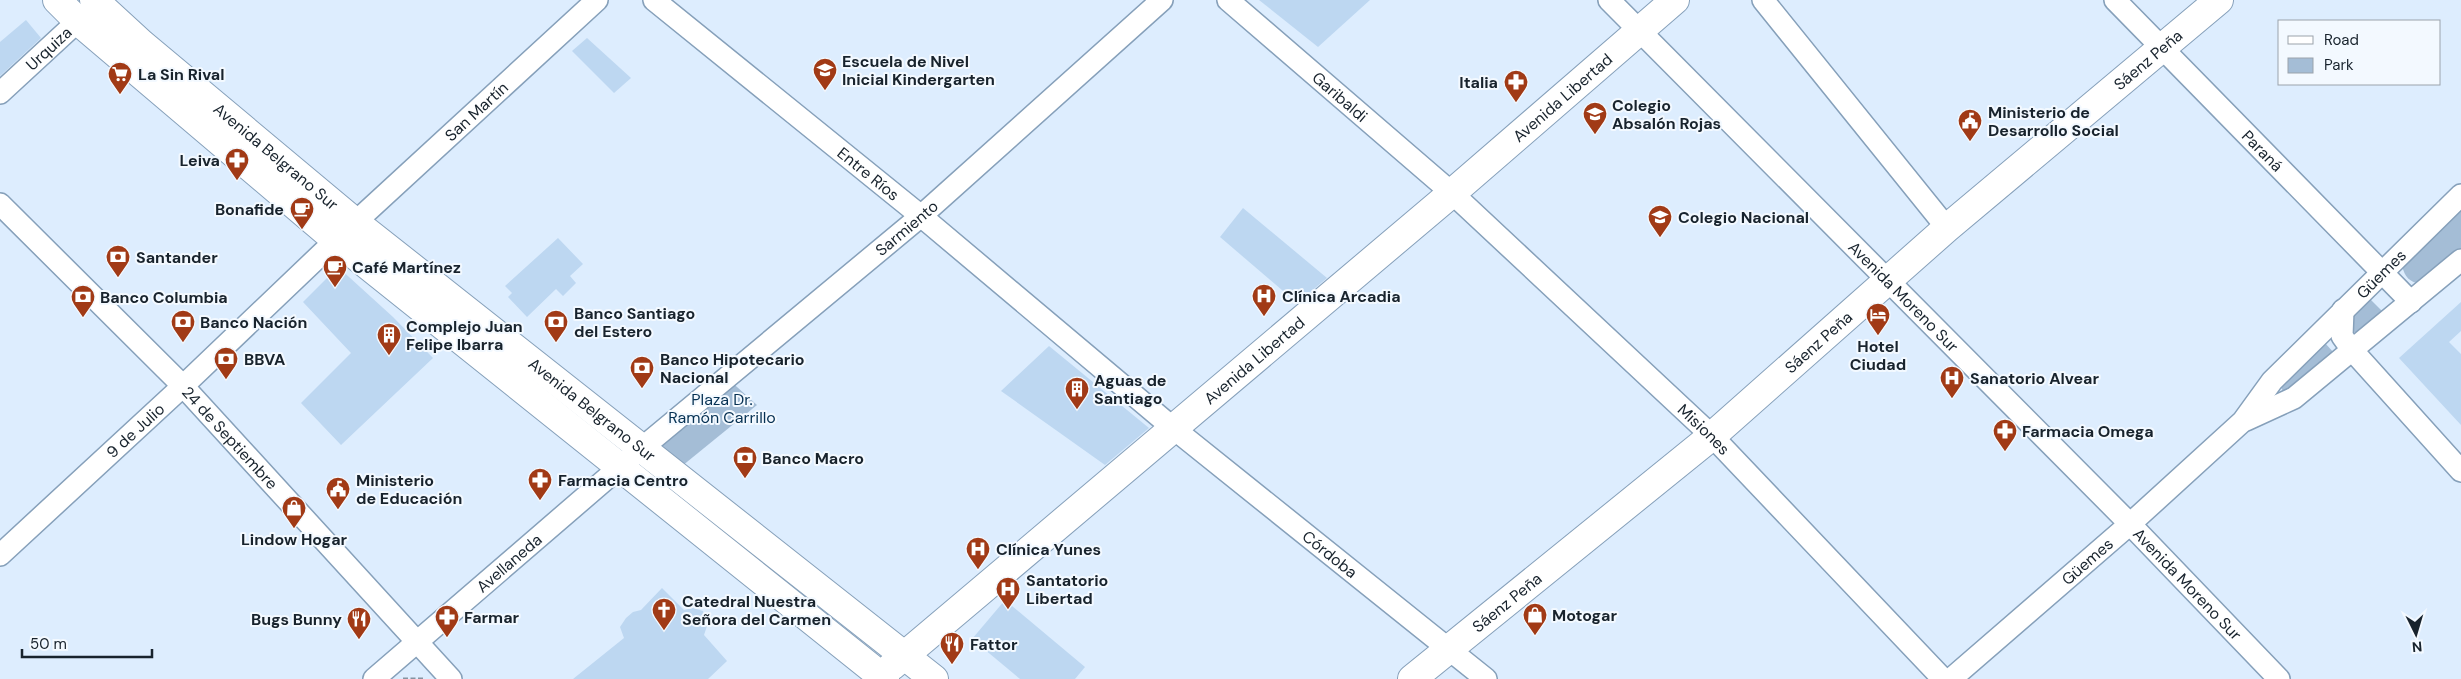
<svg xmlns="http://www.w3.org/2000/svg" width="2461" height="679" font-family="'DM Sans',sans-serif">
  <rect width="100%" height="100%" fill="#ddedfe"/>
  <!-- green -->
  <g fill="#a4bdd6">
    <path d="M2461 207V250L2421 284C2409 282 2405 277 2402 266Z"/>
    <path d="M2368 297 2385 314 2363 334 2354 332C2346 316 2357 309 2368 297Z"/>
    <path d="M2325 343 2334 353 2289 391H2283L2280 386Z"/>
    <path d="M727 378 757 405 682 466 652 443Z"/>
  </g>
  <!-- building -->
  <g fill="#bdd7f1">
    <path d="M1259 0H1370L1318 47Z"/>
    <path d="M26 20 41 38 0 76V42Z"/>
    <path d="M587 38 631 78 614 93 572 51Z"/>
    <path d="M1243 208 1327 278 1297 303 1220 237Z"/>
    <path d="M558 238 583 264 570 276 576 283 563 296 556 289 527 317 508 297 512 293 505 286Z"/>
    <path d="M338 267 393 317 433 358 341 445 301 403 351 353 303 302Z"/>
    <path d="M2461 302V331L2449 342 2461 354V425L2399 358Z"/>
    <path d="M1049 346 1149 428 1105 465 1001 391Z"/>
    <path d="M662 588 684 610 693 608 703 611 707 626 704 635 727 661 708 679H573L624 638 620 627 626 618 633 612 641 610Z"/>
    <path d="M1005 600 1085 667 1075 679H1020L972 639Z"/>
  </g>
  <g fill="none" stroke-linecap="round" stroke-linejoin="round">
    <defs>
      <g id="minor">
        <path id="s1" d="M654 0 921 216 1173 428 1486 679"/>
        <path id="s2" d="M1228 0 1452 193 1712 436 1943 679"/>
        <path id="s3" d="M1609 0 2130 524 2279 679"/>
        <path d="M1763 0 1947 228"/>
        <path id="s4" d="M2115 0 2411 302"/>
        <path id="s5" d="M0 93 90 10"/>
        <path id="s6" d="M0 204 183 386 451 679"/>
        <path d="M2343 310 2342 336 2352 350 2461 471"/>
        <path d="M2246 420 2294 398 2461 260"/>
        <path id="s7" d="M0 555 183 386 336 240 597 0"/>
        <path id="s8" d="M374 679 642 448 921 216 1162 0"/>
        <path id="s9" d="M1951 679 2130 524 2243 421 2272 381 2461 195"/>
      </g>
      <g id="major">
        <path d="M57 0 78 21 336 240 885 679"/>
        <path id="s10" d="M94 0 142 44 356 223 934 679"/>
        <path id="s11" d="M892 666 1452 193 1675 0"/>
        <path id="s12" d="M1412 679 1712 436 1947 228 2219 0"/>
      </g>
    </defs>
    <!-- minor casing -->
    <use href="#minor" stroke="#86a0ba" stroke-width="24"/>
    <!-- major casing -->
    <use href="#major" stroke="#86a0ba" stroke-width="30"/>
    <!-- path -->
    <path stroke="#8593a1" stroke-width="3" stroke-dasharray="5 2.5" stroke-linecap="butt" d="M403 679H425"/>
    <!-- minor -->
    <use href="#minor" stroke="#fff" stroke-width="21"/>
    <!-- major -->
    <use href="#major" stroke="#fff" stroke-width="28"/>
  </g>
  <!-- icons -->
  <defs>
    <symbol id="school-pin" viewBox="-11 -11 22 30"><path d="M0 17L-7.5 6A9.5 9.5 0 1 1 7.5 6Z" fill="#a13a16" stroke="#f3f9ff"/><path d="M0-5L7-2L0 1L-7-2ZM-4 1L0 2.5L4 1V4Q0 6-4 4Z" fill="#fff"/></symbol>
    <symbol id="supermarket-pin" viewBox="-11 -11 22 30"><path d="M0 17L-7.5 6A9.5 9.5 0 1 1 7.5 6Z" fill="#a13a16" stroke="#f3f9ff"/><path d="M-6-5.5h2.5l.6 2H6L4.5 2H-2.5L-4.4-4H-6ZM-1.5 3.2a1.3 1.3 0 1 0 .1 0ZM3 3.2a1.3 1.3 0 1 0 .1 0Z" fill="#fff"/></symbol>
    <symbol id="pharmacy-pin" viewBox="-11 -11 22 30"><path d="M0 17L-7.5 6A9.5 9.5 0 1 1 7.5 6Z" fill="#a13a16" stroke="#f3f9ff"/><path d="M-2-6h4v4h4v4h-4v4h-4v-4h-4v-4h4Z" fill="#fff"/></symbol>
    <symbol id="civic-pin" viewBox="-11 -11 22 30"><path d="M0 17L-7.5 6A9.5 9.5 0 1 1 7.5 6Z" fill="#a13a16" stroke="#f3f9ff"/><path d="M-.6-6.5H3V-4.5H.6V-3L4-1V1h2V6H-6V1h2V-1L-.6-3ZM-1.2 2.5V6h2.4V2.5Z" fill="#fff"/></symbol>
    <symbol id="cafe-pin" viewBox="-11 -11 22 30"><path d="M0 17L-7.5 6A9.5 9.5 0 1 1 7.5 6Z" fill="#a13a16" stroke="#f3f9ff"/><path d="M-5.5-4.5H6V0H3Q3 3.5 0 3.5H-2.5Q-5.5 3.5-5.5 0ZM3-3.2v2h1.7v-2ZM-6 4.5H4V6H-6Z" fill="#fff"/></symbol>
    <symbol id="bank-pin" viewBox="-11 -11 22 30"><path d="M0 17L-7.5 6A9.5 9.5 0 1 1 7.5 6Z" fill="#a13a16" stroke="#f3f9ff"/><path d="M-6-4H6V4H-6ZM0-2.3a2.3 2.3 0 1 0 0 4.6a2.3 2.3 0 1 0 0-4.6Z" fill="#fff"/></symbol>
    <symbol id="hospital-pin" viewBox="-11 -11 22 30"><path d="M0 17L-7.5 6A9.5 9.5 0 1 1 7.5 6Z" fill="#a13a16" stroke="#f3f9ff"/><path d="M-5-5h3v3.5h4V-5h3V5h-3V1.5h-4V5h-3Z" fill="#fff"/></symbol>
    <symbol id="hotel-pin" viewBox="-11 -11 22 30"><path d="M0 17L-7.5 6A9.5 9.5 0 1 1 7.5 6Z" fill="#a13a16" stroke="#f3f9ff"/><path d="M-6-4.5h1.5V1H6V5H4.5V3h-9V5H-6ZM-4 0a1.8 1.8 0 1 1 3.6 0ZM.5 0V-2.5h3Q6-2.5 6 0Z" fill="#fff"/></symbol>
    <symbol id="building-pin" viewBox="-11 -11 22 30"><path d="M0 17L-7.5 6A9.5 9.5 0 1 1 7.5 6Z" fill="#a13a16" stroke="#f3f9ff"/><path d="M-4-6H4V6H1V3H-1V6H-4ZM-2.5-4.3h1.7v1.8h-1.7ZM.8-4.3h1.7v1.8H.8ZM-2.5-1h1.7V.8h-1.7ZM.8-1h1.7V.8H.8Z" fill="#fff"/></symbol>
    <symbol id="shop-pin" viewBox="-11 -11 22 30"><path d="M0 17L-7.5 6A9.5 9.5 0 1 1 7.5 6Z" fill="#a13a16" stroke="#f3f9ff"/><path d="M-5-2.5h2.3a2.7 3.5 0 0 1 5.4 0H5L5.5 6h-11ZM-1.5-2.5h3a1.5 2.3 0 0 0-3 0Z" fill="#fff"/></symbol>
    <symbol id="church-pin" viewBox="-11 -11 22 30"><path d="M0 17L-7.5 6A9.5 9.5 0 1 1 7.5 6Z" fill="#a13a16" stroke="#f3f9ff"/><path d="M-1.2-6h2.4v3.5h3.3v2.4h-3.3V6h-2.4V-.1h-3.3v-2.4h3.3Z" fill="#fff"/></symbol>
    <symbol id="restaurant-pin" viewBox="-11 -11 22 30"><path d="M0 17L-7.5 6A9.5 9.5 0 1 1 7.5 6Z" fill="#a13a16" stroke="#f3f9ff"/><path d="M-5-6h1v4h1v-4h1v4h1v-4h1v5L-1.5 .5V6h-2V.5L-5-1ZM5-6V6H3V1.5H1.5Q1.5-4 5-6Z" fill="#fff"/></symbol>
  </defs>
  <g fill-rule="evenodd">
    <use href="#school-pin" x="811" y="56" width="28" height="38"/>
    <use href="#supermarket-pin" x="106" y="60" width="28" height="38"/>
    <use href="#pharmacy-pin" x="1502" y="68" width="28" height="38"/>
    <use href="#school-pin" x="1581" y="100" width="28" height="38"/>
    <use href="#civic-pin" x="1956" y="107" width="28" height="38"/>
    <use href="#pharmacy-pin" x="223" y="146" width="28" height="38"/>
    <use href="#cafe-pin" x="288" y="195" width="28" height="38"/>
    <use href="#school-pin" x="1646" y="203" width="28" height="38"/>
    <use href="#bank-pin" x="104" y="243" width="28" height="38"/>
    <use href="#cafe-pin" x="321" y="253" width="28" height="38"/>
    <use href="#hospital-pin" x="1250" y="282" width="28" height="38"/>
    <use href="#bank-pin" x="69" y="283" width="28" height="38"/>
    <use href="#hotel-pin" x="1864" y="301" width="28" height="38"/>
    <use href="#bank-pin" x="169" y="308" width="28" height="38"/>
    <use href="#bank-pin" x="542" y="308" width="28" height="38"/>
    <use href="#building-pin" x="375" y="321" width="28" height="38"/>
    <use href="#bank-pin" x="212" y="345" width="28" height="38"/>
    <use href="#bank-pin" x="628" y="354" width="28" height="38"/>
    <use href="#hospital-pin" x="1938" y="364" width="28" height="38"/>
    <use href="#building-pin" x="1063" y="375" width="28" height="38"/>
    <use href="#pharmacy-pin" x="1991" y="417" width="28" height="38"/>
    <use href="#bank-pin" x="731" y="444" width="28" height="38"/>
    <use href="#pharmacy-pin" x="526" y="466" width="28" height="38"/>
    <use href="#civic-pin" x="324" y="475" width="28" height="38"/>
    <use href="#shop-pin" x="280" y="494" width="28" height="38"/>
    <use href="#hospital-pin" x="964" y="535" width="28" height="38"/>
    <use href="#hospital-pin" x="994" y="575" width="28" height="38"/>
    <use href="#church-pin" x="650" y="596" width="28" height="38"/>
    <use href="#shop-pin" x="1521" y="601" width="28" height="38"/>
    <use href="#pharmacy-pin" x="433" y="603" width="28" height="38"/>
    <use href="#restaurant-pin" x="345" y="605" width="28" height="38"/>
    <use href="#restaurant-pin" x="938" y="630" width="28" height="38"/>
  </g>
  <g text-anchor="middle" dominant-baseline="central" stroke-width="4" stroke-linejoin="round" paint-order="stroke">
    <!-- street labels -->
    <g font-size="16" fill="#18232d" stroke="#f3f9ff">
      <text stroke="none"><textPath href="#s5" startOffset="66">Urquiza</textPath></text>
      <text stroke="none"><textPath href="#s12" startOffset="962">Sáenz Peña</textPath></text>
      <text stroke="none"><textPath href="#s2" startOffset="148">Garibaldi</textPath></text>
      <text stroke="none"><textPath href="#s11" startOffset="879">Avenida Libertad</textPath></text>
      <text stroke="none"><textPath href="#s7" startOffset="651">San Martín</textPath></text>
      <text stroke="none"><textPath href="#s4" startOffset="211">Paraná</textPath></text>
      <text stroke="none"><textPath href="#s10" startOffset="240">Avenida Belgrano Sur</textPath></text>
      <text stroke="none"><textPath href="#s1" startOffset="276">Entre Ríos</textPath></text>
      <text stroke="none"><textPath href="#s8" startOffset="698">Sarmiento</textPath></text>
      <text stroke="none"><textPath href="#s9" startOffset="592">Güemes</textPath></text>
      <text stroke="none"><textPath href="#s3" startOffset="418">Avenida Moreno Sur</textPath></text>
      <text stroke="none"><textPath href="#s12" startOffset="528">Sáenz Peña</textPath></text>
      <text stroke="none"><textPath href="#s11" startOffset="474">Avenida Libertad</textPath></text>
      <text stroke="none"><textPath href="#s10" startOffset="645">Avenida Belgrano Sur</textPath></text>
      <text stroke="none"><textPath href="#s7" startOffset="184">9 de Julio</textPath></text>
      <text stroke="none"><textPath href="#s2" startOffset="641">Misiones</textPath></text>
      <text stroke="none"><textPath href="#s6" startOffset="328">24 de Septiembre</textPath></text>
      <text stroke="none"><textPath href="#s1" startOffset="874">Córdoba</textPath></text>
      <text stroke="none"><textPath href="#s9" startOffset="180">Güemes</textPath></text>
      <text stroke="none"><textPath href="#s8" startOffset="178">Avellaneda</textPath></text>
      <text stroke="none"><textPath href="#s3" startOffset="822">Avenida Moreno Sur</textPath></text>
      <text stroke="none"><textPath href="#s12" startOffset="122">Sáenz Peña</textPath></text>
    </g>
    <!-- poi labels -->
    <g font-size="16" font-weight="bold" fill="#18232d" stroke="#f3f9ff" text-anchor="start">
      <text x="842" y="61">Escuela de Nivel<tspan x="842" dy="18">Inicial Kindergarten</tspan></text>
      <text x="138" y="74">La Sin Rival</text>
      <text x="1498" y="82" text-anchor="end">Italia</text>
      <text x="1612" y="105">Colegio<tspan x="1612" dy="18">Absalón Rojas</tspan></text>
      <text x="1988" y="112">Ministerio de<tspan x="1988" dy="18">Desarrollo Social</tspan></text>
      <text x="220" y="160" text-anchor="end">Leiva</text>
      <text x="284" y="209" text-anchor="end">Bonafide</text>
      <text x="1678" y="217">Colegio Nacional</text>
      <text x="136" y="257">Santander</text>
      <text x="352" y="267">Café Martínez</text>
      <text x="1282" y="296">Clínica Arcadia</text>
      <text x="100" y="297">Banco Columbia</text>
      <text x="574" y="313">Banco Santiago<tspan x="574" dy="18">del Estero</tspan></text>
      <text x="200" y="322">Banco Nación</text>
      <text x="406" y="326">Complejo Juan<tspan x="406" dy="18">Felipe Ibarra</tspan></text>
      <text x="1878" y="346" text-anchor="middle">Hotel<tspan x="1878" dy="18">Ciudad</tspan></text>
      <text x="244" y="359">BBVA</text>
      <text x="660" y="359">Banco Hipotecario<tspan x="660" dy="18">Nacional</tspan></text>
      <text x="1970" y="378">Sanatorio Alvear</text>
      <text x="1094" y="380">Aguas de<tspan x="1094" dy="18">Santiago</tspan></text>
      <text x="2022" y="431">Farmacia Omega</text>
      <text x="762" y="458">Banco Macro</text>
      <text x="356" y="480">Ministerio<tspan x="356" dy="18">de Educación</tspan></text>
      <text x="558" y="480">Farmacia Centro</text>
      <text x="294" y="539" text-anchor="middle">Lindow Hogar</text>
      <text x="996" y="549">Clínica Yunes</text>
      <text x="1026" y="580">Santatorio<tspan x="1026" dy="18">Libertad</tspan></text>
      <text x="682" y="601">Catedral Nuestra<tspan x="682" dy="18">Señora del Carmen</tspan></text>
      <text x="1552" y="615">Motogar</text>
      <text x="464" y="617">Farmar</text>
      <text x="342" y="619" text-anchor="end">Bugs Bunny</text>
      <text x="970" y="644">Fattor</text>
    </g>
    <!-- park labels -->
    <g font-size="16" fill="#063153" stroke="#f3f9ff">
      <text x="722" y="399">Plaza Dr.<tspan x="722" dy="18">Ramón Carrillo</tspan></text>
    </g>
  </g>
  <!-- legend -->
  <rect x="2278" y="20" width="162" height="65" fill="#f3f9ff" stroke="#9ba3ab"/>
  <rect x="2288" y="36" width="25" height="8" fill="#ffffff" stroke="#9ba3ab"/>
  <text x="2324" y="45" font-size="15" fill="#18232d">Road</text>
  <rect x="2288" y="58" width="25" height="15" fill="#a4bdd6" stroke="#9ba3ab"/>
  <text x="2324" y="70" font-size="15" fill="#18232d">Park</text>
  <!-- north arrow -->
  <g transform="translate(2416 634) rotate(175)" stroke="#f3f9ff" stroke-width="4" paint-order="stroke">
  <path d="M0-4L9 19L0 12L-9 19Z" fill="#18232d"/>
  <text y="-8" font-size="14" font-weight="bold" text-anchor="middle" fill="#18232d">N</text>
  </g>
  <!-- scale -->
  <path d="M22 649v8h130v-8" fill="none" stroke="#18232d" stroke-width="2.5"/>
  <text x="30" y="649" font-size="15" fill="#18232d" stroke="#f3f9ff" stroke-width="4" paint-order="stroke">50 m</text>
</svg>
